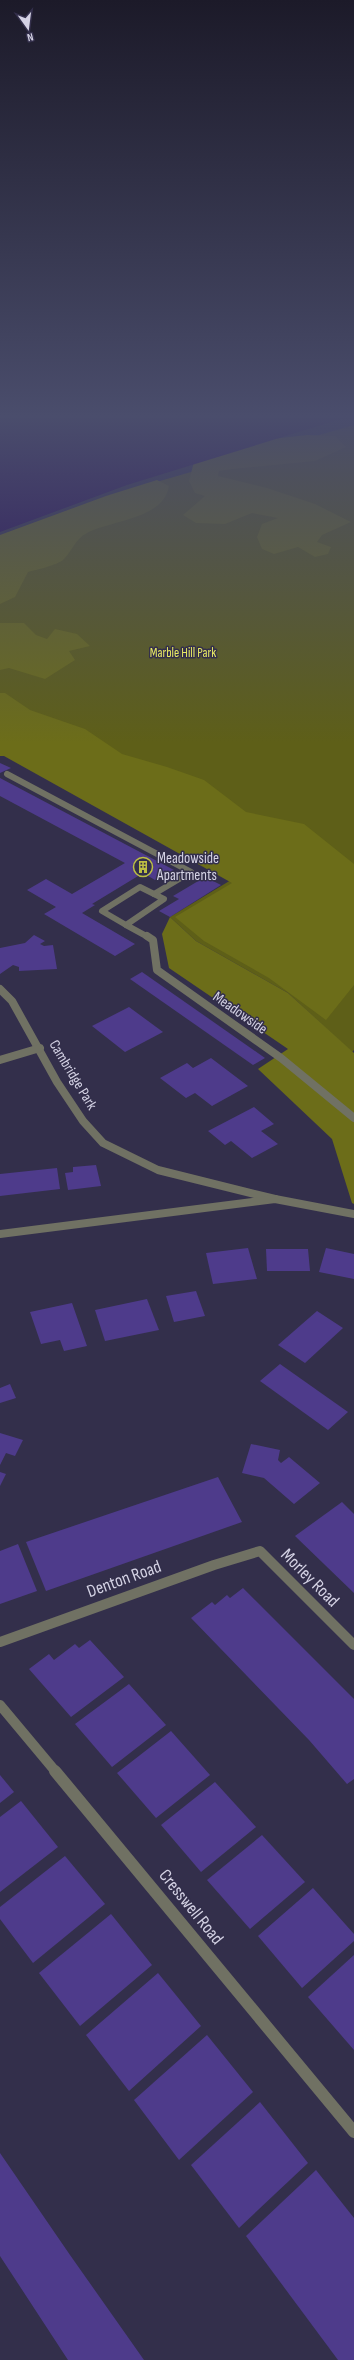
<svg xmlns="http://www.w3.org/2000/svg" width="354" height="2360" font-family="'Sofia Sans Condensed',sans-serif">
  <rect width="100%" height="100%" fill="#332f4b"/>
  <!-- green -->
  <path fill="#5e5f18" d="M354 425V1050L352 1052 288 993 196 941 170 917 231 880 0 743V538L146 485Z"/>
  <!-- forest -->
  <g fill="#6c6d19">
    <path d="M307 435 335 436 346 447 315 461 232 469 219 471 218 476 267 488 315 504 351 522 322 535 317 542 331 547 328 554 315 557 298 547 274 554 262 549 257 537 262 524 278 518 252 513 225 524 196 523 183 515 205 496 195 493 189 481 195 458 235 443Z"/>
    <path d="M157 480 169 486C164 519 112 520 87 533 75 539 71 553 63 560 57 565 36 570 28 572L15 597 0 604V535L106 496Z"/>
    <path d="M0 623H24L36 635 47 639 55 629 77 634 90 646 69 651 75 660 45 679 9 668 0 670Z"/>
    <path d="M0 693H5L30 710 85 729 122 754 167 767 204 780 246 812 304 824 354 864V985L326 1020 269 978 204 941 175 917 232 883 4 756H0Z"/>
    <path d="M170 917 196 941 288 993 354 1053V1204L352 1203 332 1139 258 1069 288 1049 169 968 162 934Z"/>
  </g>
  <!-- water -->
  <path fill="#240556" d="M17 413H354V415L127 485 0 532V418Z"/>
  <!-- building -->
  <g fill="#4e3b8b">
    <path d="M0 763 11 768 0 773Z"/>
    <path d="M0 778 174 870 155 880 143 873 92 904 95 905 82 913 135 944 115 956 44 914 56 907 27 890 46 879 72 894 125 863 0 796Z"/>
    <path d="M205 877 221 885 170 917 159 911 179 899 173 896Z"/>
    <path d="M34 935 45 941 40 944 44 946 53 945 57 969 19 971V967L13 965 0 974V948L25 943Z"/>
    <path d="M142 972 265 1058 253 1065 130 979Z"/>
    <path d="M129 1007 163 1032 125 1052 92 1026Z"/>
    <path d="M211 1058 248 1086 212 1106 195 1093 186 1098 160 1078 187 1063 193 1068Z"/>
    <path d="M254 1107 274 1124 261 1131 278 1144 252 1158 231 1141 225 1145 208 1131Z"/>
    <path d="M96 1165 101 1186 68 1190 65 1173 73 1172V1167Z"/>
    <path d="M57 1168 60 1189 0 1196V1174Z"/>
    <path d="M248 1248 257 1279 213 1284 206 1253Z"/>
    <path d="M326 1248 354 1254V1279L319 1272Z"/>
    <path d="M266 1249H308L310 1271H267Z"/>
    <path d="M196 1291 205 1316 174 1322 166 1296Z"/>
    <path d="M147 1299 159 1330 105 1341 95 1310Z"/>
    <path d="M72 1303 87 1346 64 1351 60 1340 41 1344 30 1312Z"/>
    <path d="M317 1311 343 1328 305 1363 278 1345Z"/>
    <path d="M280 1364 348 1412 328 1430 260 1381Z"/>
    <path d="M10 1384 16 1398 0 1403V1388Z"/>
    <path d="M0 1433 23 1440 15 1456 6 1453 0 1465Z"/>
    <path d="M251 1444 280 1450 278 1460 281 1463 289 1457 320 1483 294 1504 264 1478 242 1473Z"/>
    <path d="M0 1472 6 1474 0 1486Z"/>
    <path d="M218 1477 242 1522 46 1591 26 1542Z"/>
    <path d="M342 1502 354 1514V1593L295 1536Z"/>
    <path d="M18 1544 37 1591 0 1604V1551Z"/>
    <path d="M243 1588 354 1699V1779L347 1784 309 1740 191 1618 212 1602 215 1605 227 1595 230 1598Z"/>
    <path d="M90 1640 124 1677 71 1717 29 1669 49 1654 54 1660 75 1644 79 1648Z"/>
    <path d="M129 1684 166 1725 112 1767 75 1724Z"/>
    <path d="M171 1731 210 1775 156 1818 117 1773Z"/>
    <path d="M0 1775 14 1792 0 1803Z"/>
    <path d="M215 1782 256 1827 201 1872 161 1825Z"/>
    <path d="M21 1801 58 1847 0 1892V1817Z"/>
    <path d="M262 1835 305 1882 250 1929 207 1880Z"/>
    <path d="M65 1856 105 1904 33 1963 0 1919V1907Z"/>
    <path d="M313 1888 354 1934V1941L302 1988 258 1936Z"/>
    <path d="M111 1914 152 1965 80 2026 39 1973Z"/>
    <path d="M354 1955V2050L308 1997Z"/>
    <path d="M158 1973 201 2026 129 2091 86 2035Z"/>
    <path d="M207 2035 253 2092 179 2160 134 2100Z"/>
    <path d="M260 2102 308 2163 239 2228 191 2165Z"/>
    <path d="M0 2153 70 2255 144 2360H68L0 2256Z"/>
    <path d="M316 2170 354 2218V2360H338L246 2236Z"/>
  </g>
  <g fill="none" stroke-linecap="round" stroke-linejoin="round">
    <!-- minor-far3 -->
    <g stroke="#707163" stroke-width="6">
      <path d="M7 774 191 872 154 894 164 899 126 925 148 937"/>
      <path d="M126 925 102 911 140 887 154 894"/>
    </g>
    <!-- minor-far2 -->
    <g stroke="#707163" stroke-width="8">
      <path d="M147 936 153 940 157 970 281 1058 354 1118"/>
      <path d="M0 989 12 1001 57 1082 83 1121 103 1143 158 1170 275 1199"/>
      <path d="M0 1060 40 1048"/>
      <path d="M0 1234 275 1199 354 1214"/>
    </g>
    <!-- minor-far1 -->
    <g stroke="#707163" stroke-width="10">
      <path d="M0 1642 214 1565 260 1551 354 1645"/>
      <path d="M0 1705 56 1772"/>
    </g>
    <!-- minor -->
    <path stroke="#707163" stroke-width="12" d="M55 1771 354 2132"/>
  </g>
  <!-- sky -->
  <linearGradient id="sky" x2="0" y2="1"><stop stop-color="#1c1a29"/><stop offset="0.56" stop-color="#4a4d6c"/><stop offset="1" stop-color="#4a4d6c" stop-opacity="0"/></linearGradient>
  <rect width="354" height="743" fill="url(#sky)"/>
  <!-- icons -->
  <defs>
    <symbol id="building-ring" viewBox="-11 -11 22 22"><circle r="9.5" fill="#332f4b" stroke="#bdbf43" stroke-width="1.5"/><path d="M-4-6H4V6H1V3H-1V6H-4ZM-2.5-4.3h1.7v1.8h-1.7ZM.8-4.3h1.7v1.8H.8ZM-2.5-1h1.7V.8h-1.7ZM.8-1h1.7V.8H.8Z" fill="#bdbf43"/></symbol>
  </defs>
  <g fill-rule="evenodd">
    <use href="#building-ring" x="132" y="856" width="22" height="22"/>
  </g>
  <g text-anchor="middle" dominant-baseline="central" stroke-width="3" stroke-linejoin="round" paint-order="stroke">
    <!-- far-park labels -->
    <g font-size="13" fill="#eaec63" stroke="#332f4b">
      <text x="183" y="653">Marble Hill Park</text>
    </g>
    <!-- poi labels -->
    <g font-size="15" fill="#d4d2e4" stroke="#332f4b" text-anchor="start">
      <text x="157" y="858">Meadowside<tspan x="157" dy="17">Apartments</tspan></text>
    </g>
    <!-- street labels -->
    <g font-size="15" fill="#d4d2e4" stroke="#332f4b">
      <text transform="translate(240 1013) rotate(35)">Meadowside</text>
      <text transform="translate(73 1075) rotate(59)">Cambridge Park</text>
    </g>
    <!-- near-street labels -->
    <g font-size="18" fill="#d4d2e4" stroke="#332f4b">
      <text transform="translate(310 1578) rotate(45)">Morley Road</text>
      <text transform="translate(124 1579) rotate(-20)">Denton Road</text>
      <text transform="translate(191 1907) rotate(51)">Cresswell Road</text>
    </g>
  </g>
  <!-- north arrow -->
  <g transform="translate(28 28) rotate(166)" stroke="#332f4b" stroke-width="3" paint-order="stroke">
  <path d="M0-3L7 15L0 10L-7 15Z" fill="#d4d2e4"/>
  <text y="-6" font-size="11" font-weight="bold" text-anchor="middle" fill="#d4d2e4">N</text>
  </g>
</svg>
